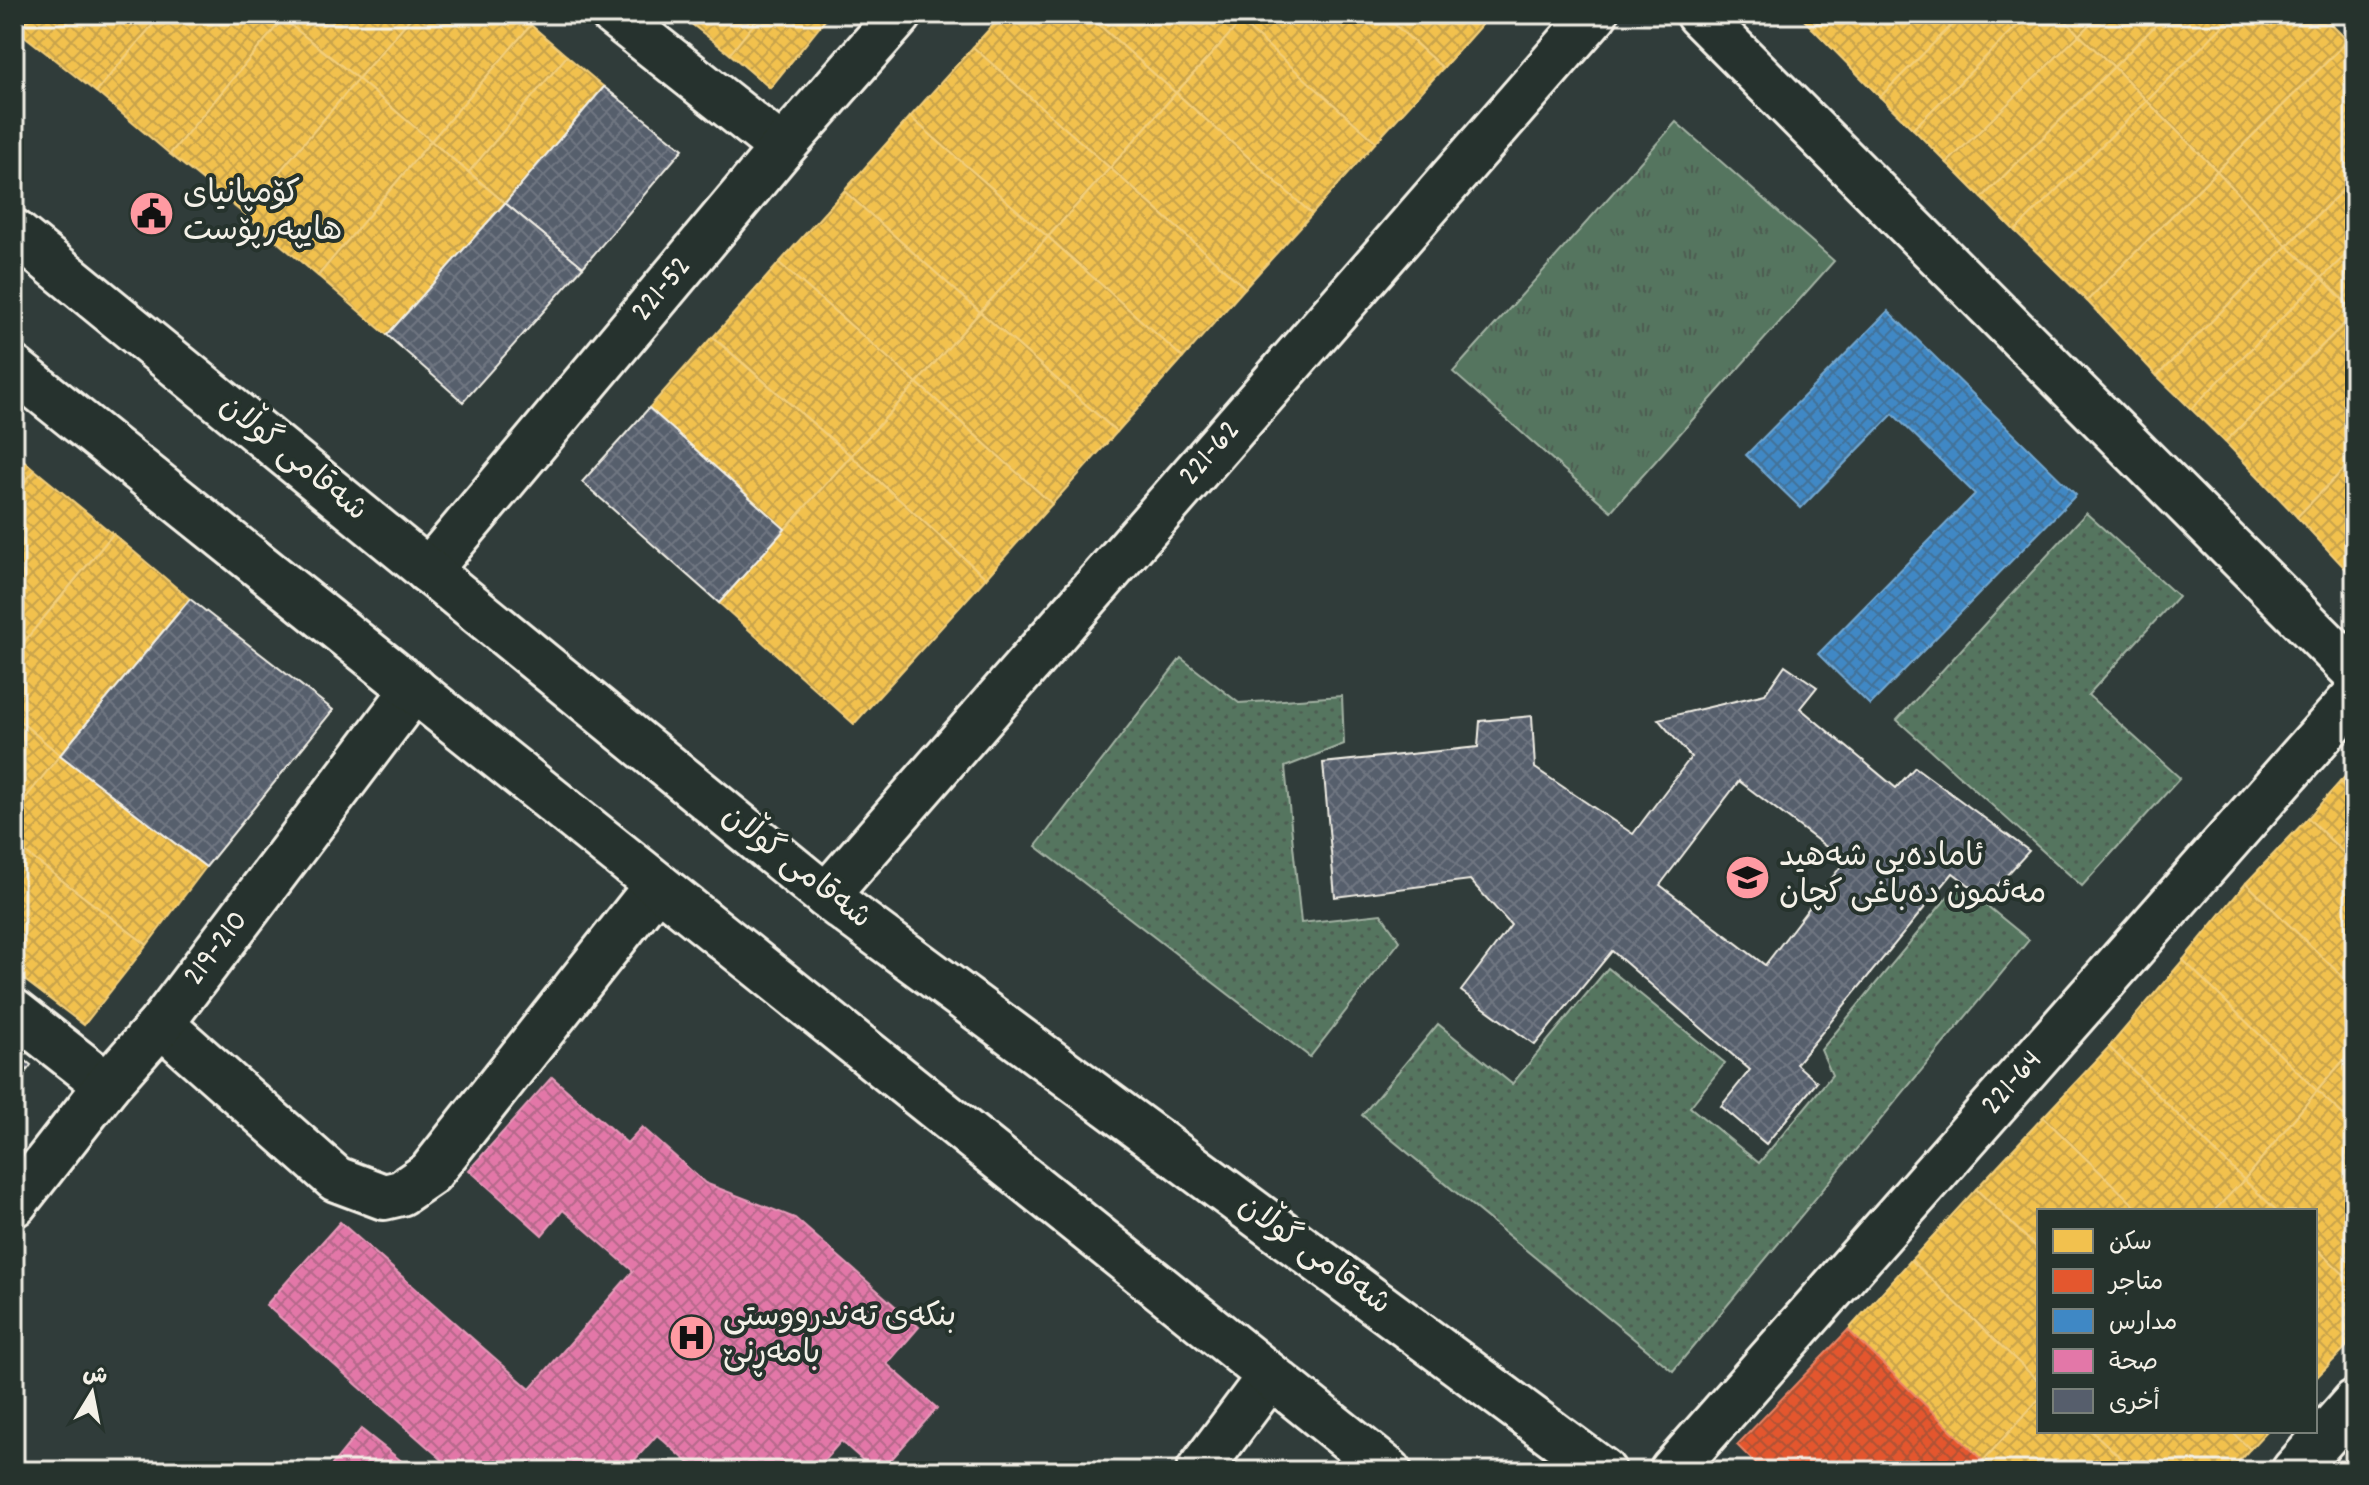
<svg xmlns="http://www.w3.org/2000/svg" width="2369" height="1485" font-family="Dekko,'Playpen Sans Arabic',sans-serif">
  <defs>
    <pattern id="grass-dots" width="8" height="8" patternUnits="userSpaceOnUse" patternTransform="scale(2)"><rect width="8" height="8" fill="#54755f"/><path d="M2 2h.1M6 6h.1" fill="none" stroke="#4e5c51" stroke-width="1.8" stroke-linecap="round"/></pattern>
    <pattern id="park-tufts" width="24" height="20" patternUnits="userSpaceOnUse" patternTransform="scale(2)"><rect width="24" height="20" fill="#54755f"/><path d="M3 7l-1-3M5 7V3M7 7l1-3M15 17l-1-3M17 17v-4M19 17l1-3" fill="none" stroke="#4e5c51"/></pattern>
    <pattern id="homes-cross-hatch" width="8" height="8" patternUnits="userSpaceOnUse" patternTransform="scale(2)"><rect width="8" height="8" fill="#f2c14e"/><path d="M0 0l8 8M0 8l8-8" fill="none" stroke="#c8a34c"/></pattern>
    <pattern id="shops-cross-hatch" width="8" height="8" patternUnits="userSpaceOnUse" patternTransform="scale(2)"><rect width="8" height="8" fill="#e4572e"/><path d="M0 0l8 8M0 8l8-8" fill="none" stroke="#ae5236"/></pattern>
    <pattern id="schools-cross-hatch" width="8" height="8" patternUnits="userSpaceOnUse" patternTransform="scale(2)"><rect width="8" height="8" fill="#3f88c5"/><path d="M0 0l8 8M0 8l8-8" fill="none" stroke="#427299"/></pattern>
    <pattern id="health-cross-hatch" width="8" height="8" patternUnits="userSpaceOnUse" patternTransform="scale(2)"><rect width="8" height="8" fill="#e377a8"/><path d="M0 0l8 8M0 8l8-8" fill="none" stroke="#b5698b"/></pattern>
    <pattern id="building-cross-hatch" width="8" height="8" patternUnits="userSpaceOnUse" patternTransform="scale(2)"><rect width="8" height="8" fill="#565e6c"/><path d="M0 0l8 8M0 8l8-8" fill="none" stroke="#6f7681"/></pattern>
  </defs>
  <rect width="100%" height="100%" fill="#303c3a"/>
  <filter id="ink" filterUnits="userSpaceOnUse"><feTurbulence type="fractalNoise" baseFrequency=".0125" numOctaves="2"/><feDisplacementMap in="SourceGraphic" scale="16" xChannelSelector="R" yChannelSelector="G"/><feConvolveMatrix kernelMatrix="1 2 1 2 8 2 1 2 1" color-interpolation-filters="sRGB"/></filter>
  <g filter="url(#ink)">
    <!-- grass -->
    <g fill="url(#grass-dots)" stroke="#a4b3a4" stroke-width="2">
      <path d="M2086 513 2178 596 2088 695 2180 778 2082 886 1897 720Z"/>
      <path d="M1181 658 1239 703 1342 696 1344 744 1285 767 1301 923 1381 914 1400 941 1310 1057 1036 846Z"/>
      <path d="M1959 883 2029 940 1673 1371 1362 1115 1438 1024 1512 1084 1608 968 1725 1063 1690 1107 1759 1163 1832 1075 1821 1050Z"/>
    </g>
    <!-- park -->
    <path fill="url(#park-tufts)" stroke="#a4b3a4" stroke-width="2" d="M1676 122 1834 261 1611 511 1453 372Z"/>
    <!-- homes -->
    <g fill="url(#homes-cross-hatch)" stroke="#f3cf7c" stroke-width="2">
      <path d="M14 14H34L18 31 14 28Z"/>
      <path d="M34 14H162L96 92 18 31Z"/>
      <path d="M162 14H277L283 19 170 154 96 92Z"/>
      <path d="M287 14H414L358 79 283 19Z"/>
      <path d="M414 14H518L531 25 431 141 358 79Z"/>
      <path d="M690 14H762L730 54 685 19Z"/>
      <path d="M762 14H830L770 88 730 54Z"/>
      <path d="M1003 14H1087L1176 93 1110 168 973 47Z"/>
      <path d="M1087 14H1232L1241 22 1176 93Z"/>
      <path d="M1232 14H1248L1241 22Z"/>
      <path d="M1248 14H1383L1443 68 1376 142 1241 22Z"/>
      <path d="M1383 14H1491L1443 68Z"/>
      <path d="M1798 14H1826L1812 28Z"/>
      <path d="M1826 14H1963L1880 97 1812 28Z"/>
      <path d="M1963 14H2029L1913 129 1880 97Z"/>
      <path d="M2029 14H2060L2079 35 1947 163 1913 129Z"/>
      <path d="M2060 14H2100L2079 35Z"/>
      <path d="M2100 14H2167L2114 67 2079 35Z"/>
      <path d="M2167 14H2235L2147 101 2114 67Z"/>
      <path d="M2235 14H2321L2348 41 2217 171 2147 101Z"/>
      <path d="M283 19 358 79 244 214 170 154Z"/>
      <path d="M1241 22 1376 142 1312 214 1176 93Z"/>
      <path d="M531 25 567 56 469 172 431 141Z"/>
      <path d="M2079 35 2114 67 1982 198 1947 163Z"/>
      <path d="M2348 41 2355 48V178L2287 246 2217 171Z"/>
      <path d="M973 47 1110 168 1048 237 910 117Z"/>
      <path d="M567 56 604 87 505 203 469 172Z"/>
      <path d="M2114 67 2147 101 2015 231 1982 198Z"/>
      <path d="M358 79 431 141 318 276 244 214Z"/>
      <path d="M1176 93 1312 214 1245 288 1110 168Z"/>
      <path d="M2147 101 2217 171 2087 301 2015 231Z"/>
      <path d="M910 117 1048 237 980 312 844 191Z"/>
      <path d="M431 141 505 203 387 335 318 276Z"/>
      <path d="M1110 168 1245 288 1183 358 1048 237Z"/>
      <path d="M2217 171 2287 246 2157 376 2087 301Z"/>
      <path d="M2355 178V246L2322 278 2287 246Z"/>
      <path d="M844 191 980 312 917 383 779 263Z"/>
      <path d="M1048 237 1183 358 1117 432 980 312Z"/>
      <path d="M2287 246 2322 278 2191 409 2157 376Z"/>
      <path d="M2355 246V312L2322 278Z"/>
      <path d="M779 263 917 383 851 456 713 337Z"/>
      <path d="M2322 278 2355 313 2225 442 2191 409Z"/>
      <path d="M980 312 1117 432 1052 504 917 383Z"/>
      <path d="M2355 313V458L2297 517 2225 442Z"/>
      <path d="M712 337 851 456 785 529 649 408Z"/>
      <path d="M917 383 1052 504 986 578 851 456Z"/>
      <path d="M14 452 35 470 14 495Z"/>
      <path d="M851 456 986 578 854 724 719 603Z"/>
      <path d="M2355 458V579L2297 517Z"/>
      <path d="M35 470 113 534 14 654V495Z"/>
      <path d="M113 534 190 599 60 755 14 716V654Z"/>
      <path d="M14 716 60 755 14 813Z"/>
      <path d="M60 755 206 867 147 945 14 844V813Z"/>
      <path d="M2355 766V797L2340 782Z"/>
      <path d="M2340 782 2355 797V864L2308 818Z"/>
      <path d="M2308 818 2355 864V989L2246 883Z"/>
      <path d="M14 844 147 945 84 1025 14 972Z"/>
      <path d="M2246 883 2355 989V1047L2317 1091 2183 960Z"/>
      <path d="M2183 960 2317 1091 2244 1180 2109 1047Z"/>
      <path d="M2109 1047 2244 1180 2214 1211H2140L2043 1117Z"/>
      <path d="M2355 1047V1126L2317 1091Z"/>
      <path d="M2317 1091 2355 1126V1285L2315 1247V1211H2277L2244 1180Z"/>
      <path d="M2043 1117 2140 1211H2039V1250L1976 1189Z"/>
      <path d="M2244 1180 2277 1211H2214Z"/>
      <path d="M1976 1189 2039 1250V1382L1911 1260Z"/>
      <path d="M2315 1247 2355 1285V1338L2317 1377Z"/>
      <path d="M1911 1260 2039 1382V1399L1983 1461 1848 1330Z"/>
      <path d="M2039 1399V1431H2092L2135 1471H1993L1983 1461Z"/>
      <path d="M2092 1431H2231L2250 1449 2230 1471H2135Z"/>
      <path d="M2231 1431H2267L2250 1449Z"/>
    </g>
    <!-- shops -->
    <path fill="url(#shops-cross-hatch)" stroke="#e98566" stroke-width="2" d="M1848 1330 1983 1461 1974 1471H1763L1737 1445Z"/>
    <!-- schools -->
    <path fill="url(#schools-cross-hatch)" stroke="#75a8d0" stroke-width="2" d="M1888 311 2076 495 1870 705 1818 654 1975 494 1893 414 1801 508 1746 455Z"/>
    <!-- health -->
    <g fill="url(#health-cross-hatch)" stroke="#e89cbb" stroke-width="2">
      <path d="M552 1077 627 1143 642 1127 705 1183 795 1218 919 1327 887 1364 937 1408 881 1471H875L841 1441 815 1471H698L657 1435 625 1471H455L266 1305 340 1222 530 1389 633 1271 563 1210 542 1235 469 1170Z"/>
      <path d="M361 1429 414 1471H327Z"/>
    </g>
    <!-- building -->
    <g fill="url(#building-cross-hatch)" stroke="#f4f1e8" stroke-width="2" fill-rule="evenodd">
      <path d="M604 87 683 149 583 267 505 203Z"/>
      <path d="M505 203 583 267 463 402 387 335Z"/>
      <path d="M649 408 785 529 719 603 582 482Z"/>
      <path d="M190 599 333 710 206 867 60 755Z"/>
      <path d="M1785 665 1817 687 1800 708 1896 788 1915 767 2029 851 1986 898 1953 873 1796 1064 1817 1082 1766 1144 1721 1106 1750 1070 1612 951 1535 1045 1461 991 1511 925 1470 880 1335 897 1323 763 1478 747 1480 721 1532 716 1535 768 1633 834 1691 757 1658 719 1765 694ZM1739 781 1845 861 1765 965 1660 885Z"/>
      <path d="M14 1052 31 1065 14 1088Z"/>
      <path d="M1983 1461 1993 1471H1974Z"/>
    </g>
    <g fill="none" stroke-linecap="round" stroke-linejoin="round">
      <defs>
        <g id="minor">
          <path d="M613 14 782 148"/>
          <path d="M1698 14 2355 672"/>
          <path id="s1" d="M428 571 782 148 900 14"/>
          <path id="s2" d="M826 896 1595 14"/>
          <path d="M14 1012 107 1085"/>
          <path d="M161 1024 336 1179 384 1197 401 1193 430 1173 657 885"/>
          <path id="s3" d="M14 1204 107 1085 161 1024 414 689"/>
          <path d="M1199 1471 1270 1376"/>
          <path id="s4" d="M1672 1471 2355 696"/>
          <path d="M2294 1471 2355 1402"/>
        </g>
        <g id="primary">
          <path d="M14 232 826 896 1603 1471"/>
          <path d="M14 369 1389 1471"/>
        </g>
      </defs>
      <!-- minor casing -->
      <use href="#minor" stroke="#f4f1e8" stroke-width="50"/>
      <!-- primary casing -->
      <use href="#primary" stroke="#f4f1e8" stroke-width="50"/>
      <!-- minor -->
      <use href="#minor" stroke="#26332d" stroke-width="44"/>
      <!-- primary -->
      <use href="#primary" stroke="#26332d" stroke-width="44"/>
    </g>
  </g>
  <!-- icons -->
  <defs>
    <symbol id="civic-disc" viewBox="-11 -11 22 22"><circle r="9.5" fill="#ff9aa2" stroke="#26332d"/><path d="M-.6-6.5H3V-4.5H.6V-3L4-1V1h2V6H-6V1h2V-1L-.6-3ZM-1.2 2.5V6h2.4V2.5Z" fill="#111"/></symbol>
    <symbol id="school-disc" viewBox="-11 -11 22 22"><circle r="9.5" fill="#ff9aa2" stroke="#26332d"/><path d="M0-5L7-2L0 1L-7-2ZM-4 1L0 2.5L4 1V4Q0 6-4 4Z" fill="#111"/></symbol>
    <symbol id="hospital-disc" viewBox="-11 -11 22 22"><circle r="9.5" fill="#ff9aa2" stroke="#26332d"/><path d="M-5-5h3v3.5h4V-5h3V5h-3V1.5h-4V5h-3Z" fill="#111"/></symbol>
  </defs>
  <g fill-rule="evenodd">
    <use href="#civic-disc" x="126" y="188" width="51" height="51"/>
    <use href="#school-disc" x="1722" y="852" width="51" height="51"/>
    <use href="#hospital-disc" x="666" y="1312" width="51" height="51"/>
  </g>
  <g text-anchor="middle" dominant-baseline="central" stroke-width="8" stroke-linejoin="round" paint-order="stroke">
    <!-- poi labels -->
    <g font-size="32" fill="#f4f1e8" stroke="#26332d" text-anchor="start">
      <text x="183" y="196">کۆمپانیای<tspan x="183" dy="37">هایپەرپۆست</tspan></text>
      <text x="1779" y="859">ئامادەیی شەهید<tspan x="1779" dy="37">مەئمون دەباغی کچان</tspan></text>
      <text x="723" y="1319">بنکەی تەندرووستی<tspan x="723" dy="37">بامەڕنێ</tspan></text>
    </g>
    <!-- street labels -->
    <g font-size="32" fill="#f4f1e8" stroke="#26332d">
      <text stroke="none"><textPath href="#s1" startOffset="366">221-52</textPath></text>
      <text stroke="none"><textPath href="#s2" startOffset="586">221-62</textPath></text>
      <text transform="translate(292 460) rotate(39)">شەقامی گوڵان</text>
      <text transform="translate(795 869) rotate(38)">شەقامی گوڵان</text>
      <text stroke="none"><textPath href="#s3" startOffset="326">219-210</textPath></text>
      <text stroke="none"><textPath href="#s4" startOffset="516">221-64</textPath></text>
      <text transform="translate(1313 1257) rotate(36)">شەقامی گوڵان</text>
    </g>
  </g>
  <!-- margin -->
  <rect width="2369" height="1485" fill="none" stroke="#26332d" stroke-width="48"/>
  <rect x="24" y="24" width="2321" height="1437" fill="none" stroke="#f4f1e8" stroke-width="3" filter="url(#ink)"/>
  <!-- legend -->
  <rect x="2037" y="1209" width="280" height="224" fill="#26332d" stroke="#787f78" stroke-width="2"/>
  <rect x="2053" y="1229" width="40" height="24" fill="#f2c14e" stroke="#787f78" stroke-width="2"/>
  <text x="2109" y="1249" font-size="24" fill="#f4f1e8">سكن</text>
  <rect x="2053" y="1269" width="40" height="24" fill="#e4572e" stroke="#787f78" stroke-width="2"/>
  <text x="2109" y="1289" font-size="24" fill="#f4f1e8">متاجر</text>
  <rect x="2053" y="1309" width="40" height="24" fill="#3f88c5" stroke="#787f78" stroke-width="2"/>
  <text x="2109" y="1329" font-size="24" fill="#f4f1e8">مدارس</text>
  <rect x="2053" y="1349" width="40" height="24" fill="#e377a8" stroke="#787f78" stroke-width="2"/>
  <text x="2109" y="1369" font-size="24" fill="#f4f1e8">صحة</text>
  <rect x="2053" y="1389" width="40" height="24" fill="#565e6c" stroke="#787f78" stroke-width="2"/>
  <text x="2109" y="1409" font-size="24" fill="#f4f1e8">أخرى</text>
  <!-- north arrow -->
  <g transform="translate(92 1393) rotate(10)" stroke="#26332d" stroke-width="6" paint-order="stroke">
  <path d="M0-6L14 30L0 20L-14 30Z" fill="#f4f1e8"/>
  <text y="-12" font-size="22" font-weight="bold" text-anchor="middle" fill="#f4f1e8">ش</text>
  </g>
</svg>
